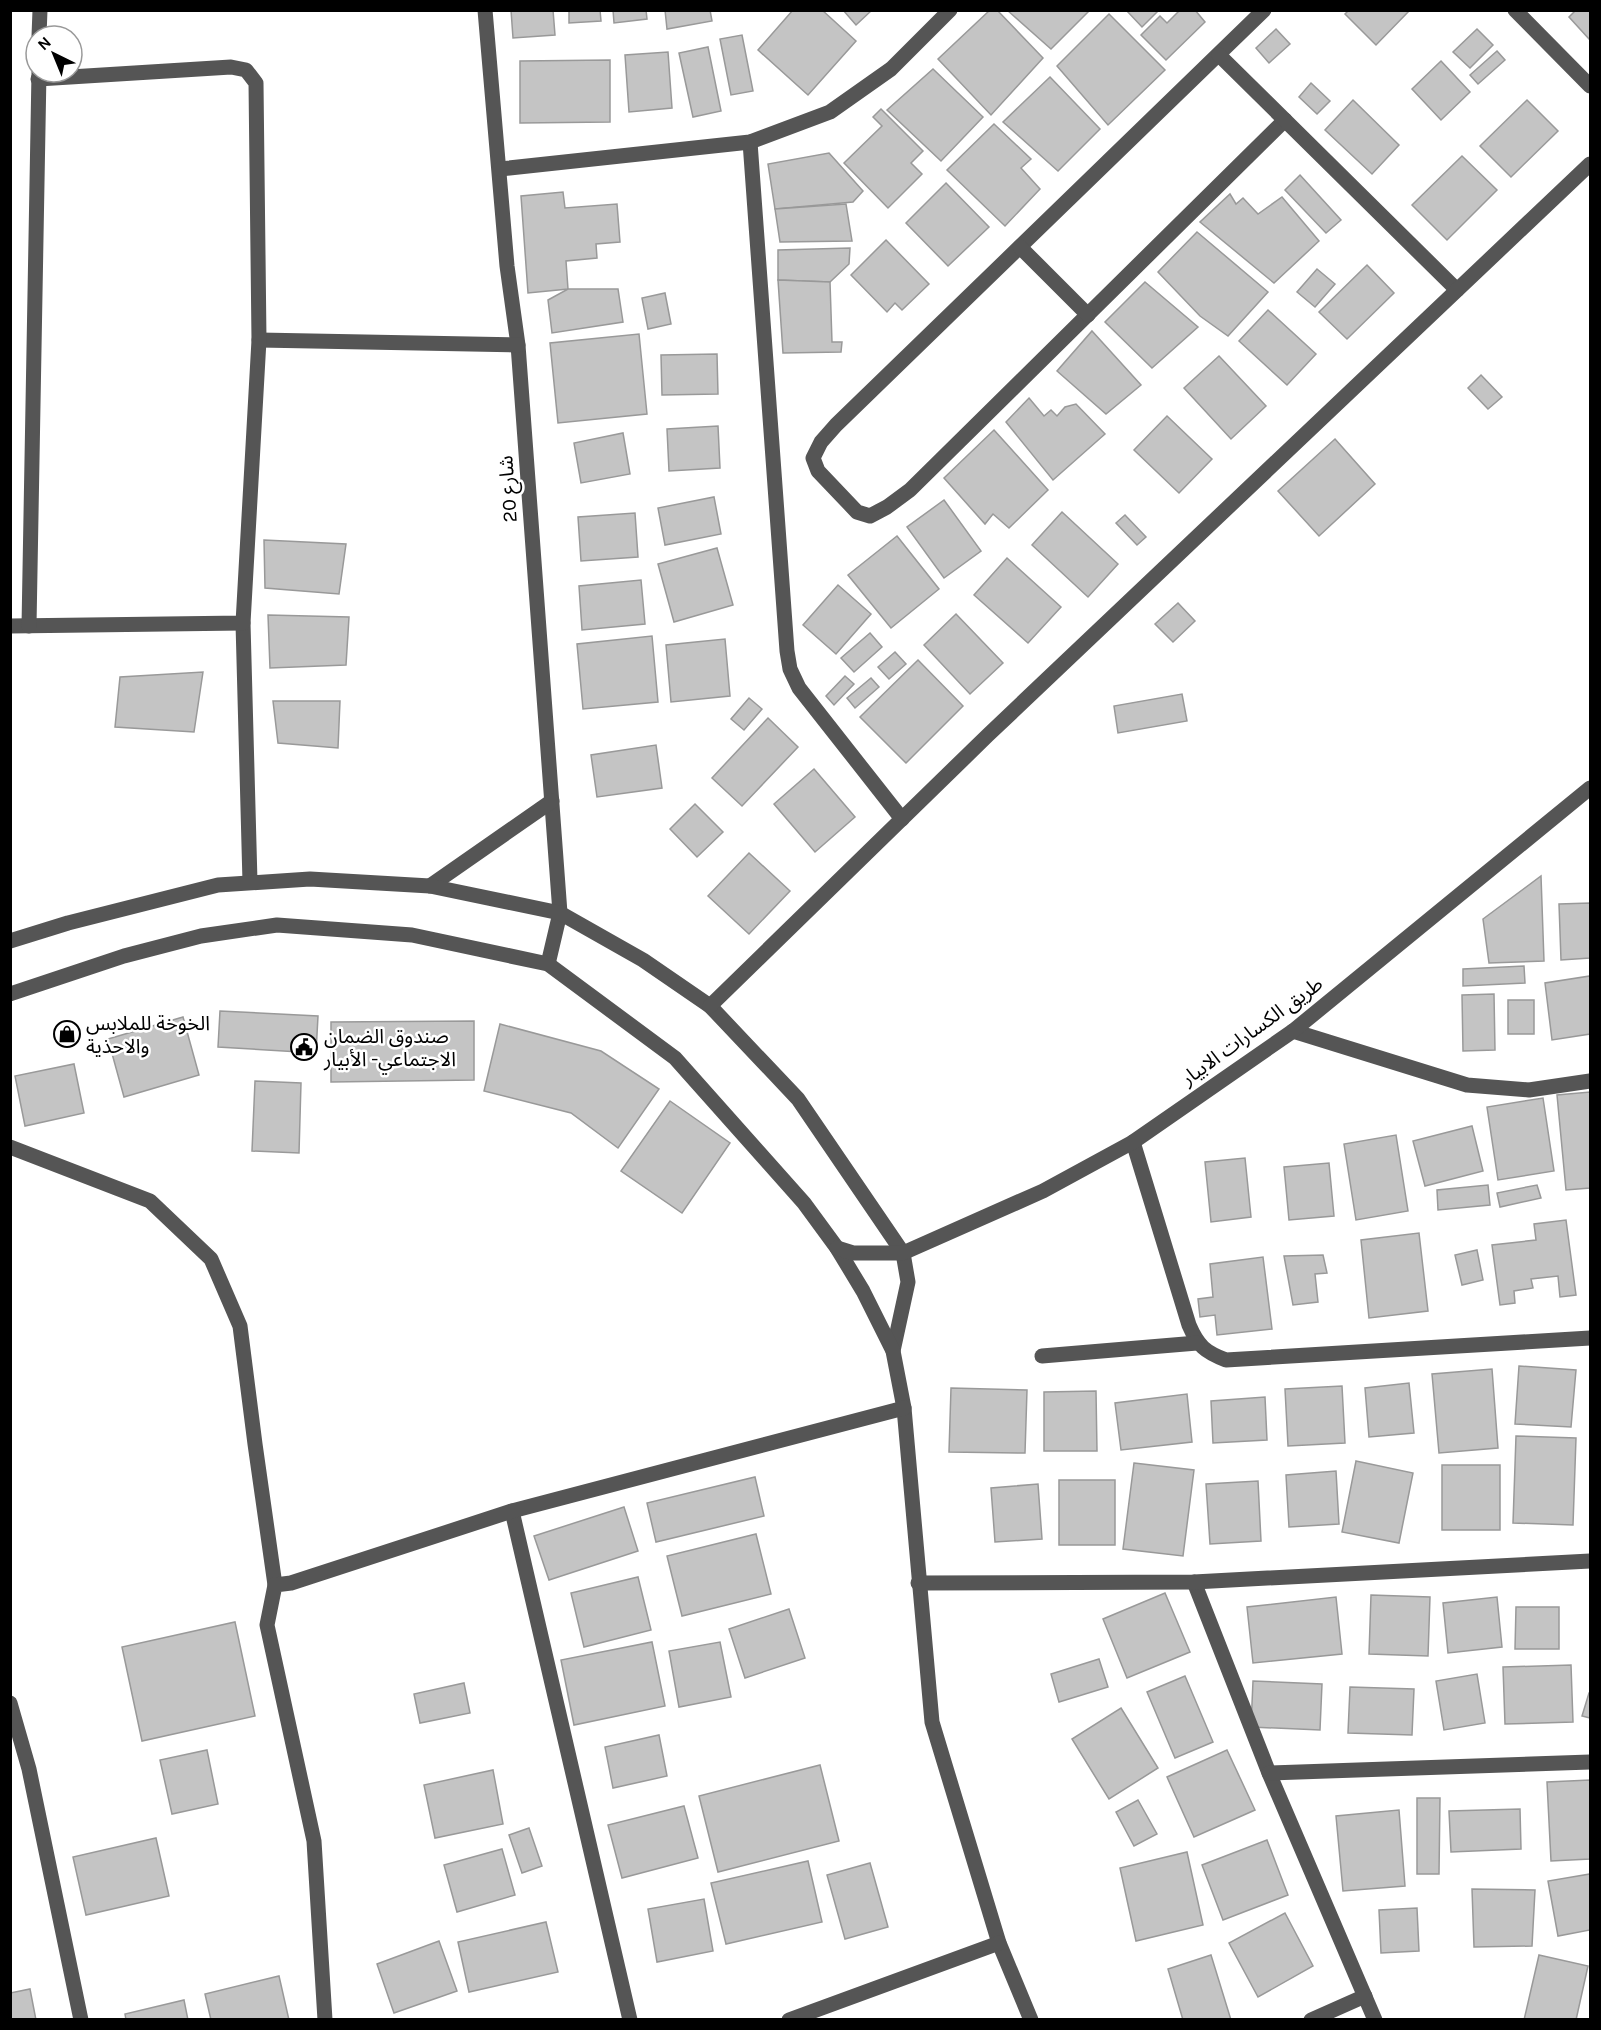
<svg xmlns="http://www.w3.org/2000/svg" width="1601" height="2030" font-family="Karla,'Noto Sans Arabic',sans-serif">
  <rect width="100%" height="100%" fill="#fff"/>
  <!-- building -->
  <g fill="#c4c4c4" stroke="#999" stroke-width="1.5">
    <path d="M511 10H553L555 35 513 38Z"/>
    <path d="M569 10H600L601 21 569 23Z"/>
    <path d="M613 10H646L647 19 614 23Z"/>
    <path d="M665 10H710L712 21 667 29Z"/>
    <path d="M793 10H822L856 41 808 95 758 50Z"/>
    <path d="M843 10H872L856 25Z"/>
    <path d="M990 10H997L1043 58 991 115 938 59Z"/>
    <path d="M1007 10H1090L1051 49Z"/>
    <path d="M1126 10H1159L1142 27Z"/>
    <path d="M1180 10H1195L1205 22 1166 60 1141 35 1160 16 1167 23Z"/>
    <path d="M1349 10H1410L1376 45 1345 14Z"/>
    <path d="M1576 10H1590V40L1569 17Z"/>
    <path d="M1109 14 1165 70 1108 125 1057 66Z"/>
    <path d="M1276 29 1290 44 1269 63 1256 48Z"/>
    <path d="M1477 29 1493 45 1470 68 1453 52Z"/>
    <path d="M742 35 753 91 731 95 720 39Z"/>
    <path d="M708 47 721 111 693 117 679 53Z"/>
    <path d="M1497 51 1505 60 1478 84 1470 75Z"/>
    <path d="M668 52 672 108 629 112 625 55Z"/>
    <path d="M610 60V122L520 123V61Z"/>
    <path d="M1441 61 1470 92 1441 120 1412 89Z"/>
    <path d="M933 69 983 117 941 161 887 110Z"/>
    <path d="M1050 77 1100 129 1058 171 1003 122Z"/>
    <path d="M1311 83 1330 101 1317 114 1299 97Z"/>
    <path d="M1353 100 1399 145 1372 174 1325 130Z"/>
    <path d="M1527 100 1558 131 1511 177 1480 146Z"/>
    <path d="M881 109 923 151 911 163 922 174 888 208 844 163 882 126 873 117Z"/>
    <path d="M994 124 1031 159 1021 168 1040 189 1005 226 947 170Z"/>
    <path d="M829 153 863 191 853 202 775 209 768 164Z"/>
    <path d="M1462 156 1497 190 1447 240 1412 205Z"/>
    <path d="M1300 175 1341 220 1326 233 1285 190Z"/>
    <path d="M946 183 989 227 948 266 906 223Z"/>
    <path d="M563 192 565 208 617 204 620 242 596 244 597 258 566 261 568 289 528 293 521 196Z"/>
    <path d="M1230 194 1236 204 1243 198 1258 214 1282 197 1319 241 1274 283 1200 222Z"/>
    <path d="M846 204 852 241 780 242 775 209Z"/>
    <path d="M1197 232 1268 292 1228 336 1200 316 1158 272Z"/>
    <path d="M886 240 929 284 902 310 895 303 887 312 851 275Z"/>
    <path d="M850 248 849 264 830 282 778 280V250Z"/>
    <path d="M1367 265 1394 293 1347 339 1319 312Z"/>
    <path d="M1317 269 1335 284 1315 307 1297 292Z"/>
    <path d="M778 280 830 282 832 342H842L841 352 783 353Z"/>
    <path d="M1145 282 1198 327 1152 368 1105 322Z"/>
    <path d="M568 289H618L623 322 552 333 548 300Z"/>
    <path d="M665 293 671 324 648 329 642 298Z"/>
    <path d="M1268 310 1316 354 1287 385 1239 341Z"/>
    <path d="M1092 331 1141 385 1106 414 1057 371Z"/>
    <path d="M639 334 647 414 558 423 550 343Z"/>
    <path d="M717 354 718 394 662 395 661 355Z"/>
    <path d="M1219 356 1266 406 1231 439 1184 388Z"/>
    <path d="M1481 375 1502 397 1488 409 1468 388Z"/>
    <path d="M1029 398 1044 416 1051 410 1057 416 1065 407 1076 404 1105 434 1053 480 1006 422Z"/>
    <path d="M1167 416 1212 459 1179 493 1134 450Z"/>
    <path d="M718 426 720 468 669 471 667 429Z"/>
    <path d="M994 430 1048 490 1009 528 993 514 985 524 944 478Z"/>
    <path d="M623 433 630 474 581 483 574 443Z"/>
    <path d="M1335 439 1375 484 1319 536 1278 491Z"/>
    <path d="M714 497 721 534 665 545 658 508Z"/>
    <path d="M944 500 981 551 944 578 907 527Z"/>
    <path d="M1062 512 1118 564 1088 597 1032 545Z"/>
    <path d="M635 513 638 557 581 561 578 517Z"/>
    <path d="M1125 515 1146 537 1137 545 1116 523Z"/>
    <path d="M897 536 939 589 891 628 848 575Z"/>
    <path d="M264 540 346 544 339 594 265 588Z"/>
    <path d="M717 548 733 605 674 622 658 564Z"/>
    <path d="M1007 558 1061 607 1028 643 974 595Z"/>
    <path d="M641 580 645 624 582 630 579 586Z"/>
    <path d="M838 585 871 614 836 654 803 625Z"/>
    <path d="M1178 603 1195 621 1173 642 1155 624Z"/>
    <path d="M956 614 1003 663 970 694 924 645Z"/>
    <path d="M268 615 349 617 346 665 270 668Z"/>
    <path d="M870 633 882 647 854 672 841 658Z"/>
    <path d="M652 636 658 702 583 709 577 644Z"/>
    <path d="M725 639 730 696 671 702 666 645Z"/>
    <path d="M895 652 906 664 889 679 878 667Z"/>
    <path d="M918 660 963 706 906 763 860 717Z"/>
    <path d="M203 672 194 732 115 727 120 677Z"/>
    <path d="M845 676 854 684 834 705 826 696Z"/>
    <path d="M871 678 879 687 855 708 847 698Z"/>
    <path d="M1182 694 1187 721 1118 733 1114 706Z"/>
    <path d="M749 698 762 709 744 730 731 719Z"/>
    <path d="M273 701H340L338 748 278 743Z"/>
    <path d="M768 718 798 747 742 806 712 778Z"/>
    <path d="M656 745 662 788 597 797 591 755Z"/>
    <path d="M814 769 855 817 815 852 774 804Z"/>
    <path d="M695 804 723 832 697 857 670 829Z"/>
    <path d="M749 853 790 891 749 934 708 896Z"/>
    <path d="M1541 876 1544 961 1489 963 1483 919Z"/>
    <path d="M1590 903V958L1561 960 1559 904Z"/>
    <path d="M1524 966 1525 983 1463 986V969Z"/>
    <path d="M1590 976V1034L1552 1040 1545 983Z"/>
    <path d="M1494 994 1495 1050 1463 1051 1462 995Z"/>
    <rect x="1508" y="1000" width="26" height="34"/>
    <path d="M220 1011 318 1016 316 1053 218 1047Z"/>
    <path d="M183 1017 199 1075 124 1097 108 1039Z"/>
    <path d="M474 1021V1080L331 1082V1022Z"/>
    <path d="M500 1024 601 1051 659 1089 618 1148 571 1113 484 1091Z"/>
    <path d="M74 1064 84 1113 25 1126 15 1076Z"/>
    <path d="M255 1081 301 1083 299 1153 252 1151Z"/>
    <path d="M1590 1092V1188L1566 1190 1557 1095Z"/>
    <path d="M1543 1098 1554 1171 1498 1180 1487 1107Z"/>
    <path d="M670 1101 730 1143 682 1213 621 1171Z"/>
    <path d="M1472 1126 1483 1171 1425 1186 1413 1141Z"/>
    <path d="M1396 1135 1408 1211 1356 1220 1344 1144Z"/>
    <path d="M1245 1158 1251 1217 1211 1222 1205 1162Z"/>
    <path d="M1329 1163 1334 1216 1289 1220 1284 1167Z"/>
    <path d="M1488 1185 1490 1205 1438 1210 1437 1190Z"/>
    <path d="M1537 1185 1541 1198 1500 1207 1497 1193Z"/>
    <path d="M1566 1220 1576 1295 1560 1297 1558 1276 1531 1279 1533 1288 1514 1291 1515 1303 1500 1305 1492 1245 1536 1240 1534 1224Z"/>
    <path d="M1419 1233 1428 1311 1369 1318 1361 1240Z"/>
    <path d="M1477 1250 1483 1280 1462 1285 1455 1255Z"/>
    <path d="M1323 1255 1327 1273 1315 1274 1318 1302 1293 1305 1284 1256Z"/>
    <path d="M1263 1257 1272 1329 1217 1335 1215 1315 1200 1317 1198 1299 1213 1297 1210 1264Z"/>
    <path d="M1519 1366 1576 1370 1571 1427 1515 1424Z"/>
    <path d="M1492 1369 1498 1448 1439 1453 1432 1374Z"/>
    <path d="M1409 1383 1414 1433 1369 1437 1365 1388Z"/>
    <path d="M1342 1386 1345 1443 1288 1446 1285 1389Z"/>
    <path d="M951 1388 1027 1390 1025 1453 949 1452Z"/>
    <path d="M1096 1391 1097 1451H1044V1392Z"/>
    <path d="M1187 1394 1192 1442 1121 1450 1115 1403Z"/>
    <path d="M1265 1397 1267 1440 1213 1443 1211 1401Z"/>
    <path d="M1516 1436 1576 1438 1573 1525 1513 1523Z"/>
    <path d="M1356 1461 1413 1473 1399 1543 1342 1532Z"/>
    <path d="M1134 1463 1194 1470 1183 1556 1123 1549Z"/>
    <rect x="1442" y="1465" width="58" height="65"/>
    <path d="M1336 1471 1339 1524 1289 1527 1286 1475Z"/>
    <path d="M755 1477 764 1516 656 1542 647 1503Z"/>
    <rect x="1059" y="1480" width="56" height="65"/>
    <path d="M1258 1481 1261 1541 1210 1544 1206 1484Z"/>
    <path d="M1038 1484 1042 1539 995 1542 991 1488Z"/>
    <path d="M624 1507 638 1551 549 1580 534 1536Z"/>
    <path d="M756 1534 771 1594 682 1616 667 1556Z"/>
    <path d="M638 1577 651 1630 584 1647 571 1593Z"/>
    <path d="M1165 1593 1190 1652 1127 1678 1103 1619Z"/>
    <path d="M1371 1595 1430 1597 1428 1656 1369 1654Z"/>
    <path d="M1336 1597 1342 1654 1253 1663 1247 1607Z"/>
    <path d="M1497 1597 1502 1647 1448 1653 1443 1603Z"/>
    <path d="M1516 1607H1559V1649H1515Z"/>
    <path d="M789 1609 805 1658 745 1678 729 1629Z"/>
    <path d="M235 1622 255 1716 142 1741 122 1647Z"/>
    <path d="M652 1642 665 1706 574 1725 561 1660Z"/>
    <path d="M720 1642 731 1697 679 1707 669 1651Z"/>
    <path d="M1099 1659 1108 1687 1059 1702 1051 1674Z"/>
    <path d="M1571 1665 1573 1722 1505 1724 1503 1667Z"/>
    <path d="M1477 1674 1485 1723 1444 1730 1436 1681Z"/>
    <path d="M1185 1676 1213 1742 1175 1758 1147 1692Z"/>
    <path d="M1253 1681 1322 1684 1320 1730 1251 1727Z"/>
    <path d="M464 1683 470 1713 420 1723 414 1694Z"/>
    <path d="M1350 1687 1414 1689 1412 1735 1348 1733Z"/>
    <path d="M1589 1693H1590V1718L1582 1716Z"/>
    <path d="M1121 1708 1158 1768 1109 1799 1072 1739Z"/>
    <path d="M659 1735 667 1776 613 1788 605 1747Z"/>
    <path d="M207 1750 218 1804 172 1814 160 1760Z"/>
    <path d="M1227 1750 1255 1810 1194 1837 1167 1777Z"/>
    <path d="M820 1765 839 1841 718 1872 699 1796Z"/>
    <path d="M493 1770 503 1824 435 1838 424 1785Z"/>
    <path d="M1590 1780V1859L1551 1861 1547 1782Z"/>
    <path d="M1417 1798H1440L1439 1874H1417Z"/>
    <path d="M1138 1800 1157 1834 1134 1846 1116 1812Z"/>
    <path d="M684 1806 698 1858 622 1878 608 1825Z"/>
    <path d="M1520 1809 1521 1849 1451 1852 1449 1811Z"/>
    <path d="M1399 1810 1405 1886 1343 1891 1336 1816Z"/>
    <path d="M529 1828 542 1866 522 1873 509 1835Z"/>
    <path d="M156 1838 169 1896 86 1915 73 1857Z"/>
    <path d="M1267 1840 1288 1895 1223 1920 1202 1865Z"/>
    <path d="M502 1849 515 1895 457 1912 444 1865Z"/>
    <path d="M1187 1852 1203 1925 1136 1941 1120 1868Z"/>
    <path d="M808 1861 822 1922 726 1944 711 1883Z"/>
    <path d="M870 1863 888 1927 845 1939 827 1875Z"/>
    <path d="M1590 1874V1930L1558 1936 1548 1881Z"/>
    <path d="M1472 1889 1535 1890 1532 1946 1474 1947Z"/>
    <path d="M704 1899 713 1951 657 1962 648 1909Z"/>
    <path d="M1417 1908 1419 1951 1381 1953 1379 1910Z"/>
    <path d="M1285 1913 1313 1966 1258 1997 1229 1943Z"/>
    <path d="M546 1922 558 1972 469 1992 458 1942Z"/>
    <path d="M439 1941 457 1991 394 2013 377 1964Z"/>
    <path d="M1211 1955 1231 2020H1183L1168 1969Z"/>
    <path d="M1539 1955 1588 1966 1576 2020H1524Z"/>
    <path d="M279 1976 289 2020H211L205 1994Z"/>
    <path d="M30 1989 36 2020H10V1993Z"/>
    <path d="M184 2000 188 2020H126L125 2014Z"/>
  </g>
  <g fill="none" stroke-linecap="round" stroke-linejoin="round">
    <!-- minor -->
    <g stroke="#555" stroke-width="15">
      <path d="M485 10 507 266 518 345 560 913 548 964"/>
      <path d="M1264 10 836 425 821 442 813 458 818 471 857 512 870 516 887 507 910 490 1285 120"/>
      <path d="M1515 10 1590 86"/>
      <path d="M39 36 40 10"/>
      <path d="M1219 55 1457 290"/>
      <path d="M750 142 787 651 790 669 799 688 902 819"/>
      <path d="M500 169 750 142 830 112 891 69 950 10"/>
      <path d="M1020 247 1088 315"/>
      <path d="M259 340 518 345"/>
      <path d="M243 623 250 882"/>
      <path d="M10 626 243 623 259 340 256 83 246 70 231 67 38 79"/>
      <path d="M29 626 39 72"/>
      <path d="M430 886 552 801"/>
      <path d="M10 941 68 923 218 885 310 879 430 886 560 913 643 960 710 1006 798 1099 903 1253 908 1282 893 1351"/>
      <path d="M10 994 124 956 201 936 277 925 412 935 548 964 675 1058 804 1203 837 1248 863 1291 893 1351 904 1408 932 1722 999 1943 1031 2020"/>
      <path d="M710 1006 988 735 1590 164"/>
      <path d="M1293 1031 1467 1085 1529 1090 1590 1081"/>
      <path d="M1133 1142 1189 1325C1198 1346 1205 1352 1226 1360L1590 1338"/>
      <path d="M10 1147 150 1201 211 1259 240 1326 255 1444 275 1585"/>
      <path d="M837 1248 853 1253H903L1043 1191 1133 1142 1293 1031 1590 788"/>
      <path d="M1042 1356 1197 1343"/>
      <path d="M512 1511 630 2020"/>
      <path d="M1194 1582 1269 1773 1375 2020"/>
      <path d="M918 1583 1194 1582 1590 1561"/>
      <path d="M10 1703 29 1769 81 2020"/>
      <path d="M1269 1773 1590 1762"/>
      <path d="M325 2020 314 1841 267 1625 275 1585 291 1583 512 1511 904 1408"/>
      <path d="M789 2020 999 1943"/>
      <path d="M1311 2020 1365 1996"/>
    </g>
  </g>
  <!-- icons -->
  <defs>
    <symbol id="shop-ring" viewBox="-11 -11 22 22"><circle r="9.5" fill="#fff" stroke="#000" stroke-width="1.5"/><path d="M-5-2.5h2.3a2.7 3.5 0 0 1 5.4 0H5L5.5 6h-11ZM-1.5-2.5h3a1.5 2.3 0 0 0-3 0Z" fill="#000"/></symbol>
    <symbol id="civic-ring" viewBox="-11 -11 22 22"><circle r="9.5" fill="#fff" stroke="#000" stroke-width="1.5"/><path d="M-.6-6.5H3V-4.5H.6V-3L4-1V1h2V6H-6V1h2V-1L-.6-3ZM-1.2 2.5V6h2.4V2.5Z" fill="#000"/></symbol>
  </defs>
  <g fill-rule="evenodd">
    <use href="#shop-ring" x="52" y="1019" width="30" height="30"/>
    <use href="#civic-ring" x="289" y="1032" width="30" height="30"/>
  </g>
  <g text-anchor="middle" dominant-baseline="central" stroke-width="5" stroke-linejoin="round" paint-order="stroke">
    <!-- street labels -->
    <g font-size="20" fill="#000" stroke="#fff">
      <text transform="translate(508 489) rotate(-94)">شارع 20</text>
      <text transform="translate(1252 1031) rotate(-36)">طريق الكسارات الابيار</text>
    </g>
    <!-- poi labels -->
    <g font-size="20" fill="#000" stroke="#fff" text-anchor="start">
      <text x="86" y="1023">الخوخة للملابس<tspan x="86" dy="23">والاحذية</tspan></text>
      <text x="324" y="1036">صندوق الضمان<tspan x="324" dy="23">الاجتماعي- الأبيار</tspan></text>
    </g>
  </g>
  <!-- border -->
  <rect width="1601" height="2030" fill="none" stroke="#000000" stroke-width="24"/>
  <!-- north arrow -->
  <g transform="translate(54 54) rotate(317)"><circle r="28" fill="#ffffff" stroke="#999999" stroke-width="1.5"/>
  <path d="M0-4.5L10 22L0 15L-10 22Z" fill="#000000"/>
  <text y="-9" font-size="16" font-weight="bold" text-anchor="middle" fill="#000000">N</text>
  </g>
</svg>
